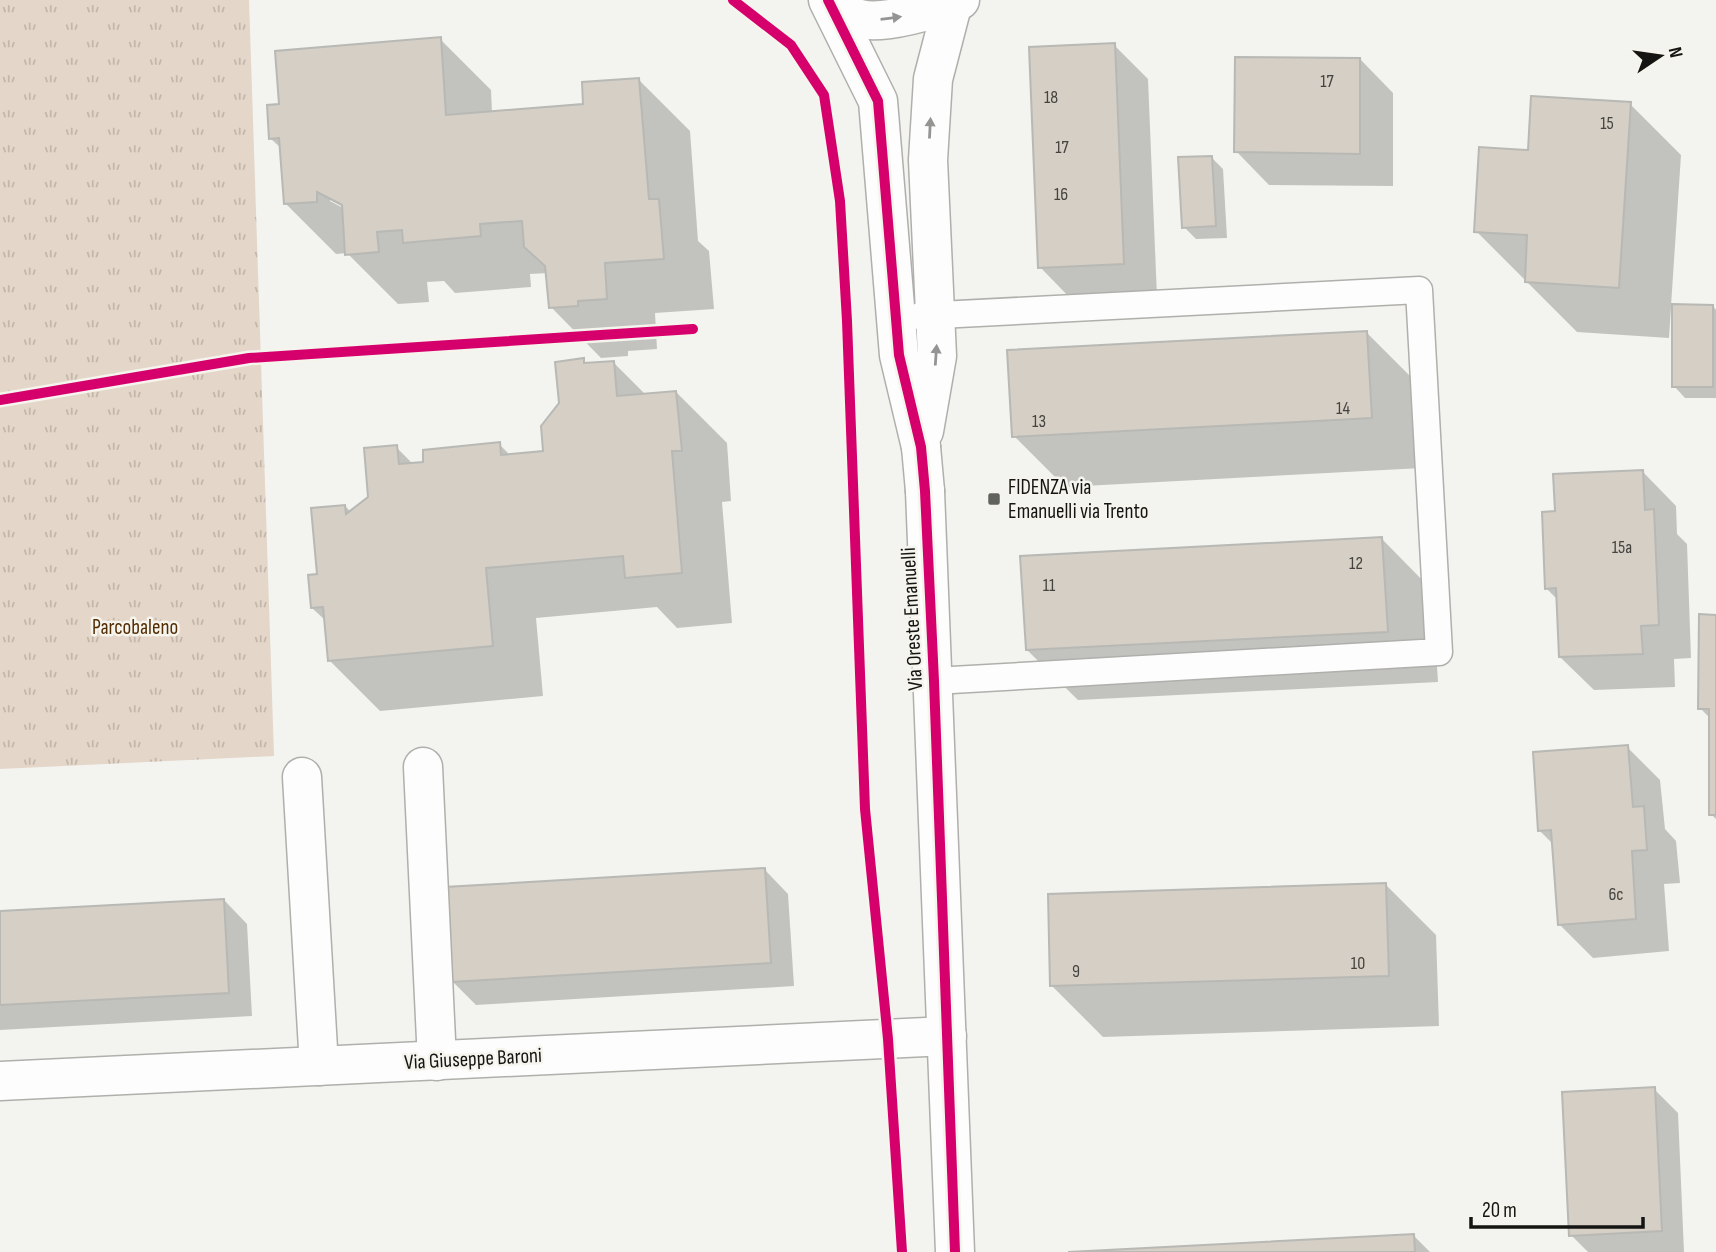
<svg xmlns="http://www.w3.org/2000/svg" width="1716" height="1252" font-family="'Sofia Sans Condensed',sans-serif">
  <defs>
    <pattern id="grass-tufts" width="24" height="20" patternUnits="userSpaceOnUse" patternTransform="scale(1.75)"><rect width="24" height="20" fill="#e4d6c8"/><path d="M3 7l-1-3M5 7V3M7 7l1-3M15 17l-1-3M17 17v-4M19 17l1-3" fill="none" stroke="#c3b7ab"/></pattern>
  </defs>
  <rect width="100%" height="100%" fill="#f3f3ef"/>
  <!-- grass -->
  <path fill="url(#grass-tufts)" d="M0 0H249L274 756 0 769Z"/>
  <!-- shadow -->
  <g fill="#0003" fill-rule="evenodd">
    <path d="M440 39 491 90 492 113 585 106 639 80 690 131 698 241 709 251 714 309 655 313 657 349 628 351V356L601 358 551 307 548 273 530 274 531 287 455 293 444 281 427 282 429 302 398 304 347 253 336 254 285 203 282 149 270 138 281 105ZM330 197 350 208 349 211 330 201Z"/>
    <path d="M1114 45 1148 79 1157 297 1073 301 1040 267Z"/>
    <path d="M1360 59 1393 93V186L1269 185 1236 151Z"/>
    <path d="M1630 104 1681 155 1671 306H1713L1716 310V398H1685L1674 386V307H1671L1669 338 1577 332 1476 231 1530 152Z"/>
    <path d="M1212 158 1223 169 1227 238 1196 239 1184 227Z"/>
    <path d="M1366 332 1417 383 1422 468 1065 487 1014 436Z"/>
    <path d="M583 360 588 365 613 362 646 395 676 392 727 443 731 501 722 502 732 623 677 628 657 607 536 618 543 696 380 711 329 660 326 621 312 608 345 506 351 512 370 497 396 447 414 465 499 444 511 456 545 453 561 404Z"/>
    <path d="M1643 472 1676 506 1677 534 1687 544 1691 658 1674 659 1675 687 1594 690 1560 657 1558 600 1546 588 1557 513Z"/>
    <path d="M1382 539 1432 590 1438 682 1078 700 1027 650Z"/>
    <path d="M1716 616V819L1711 814V719L1700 708Z"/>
    <path d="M1627 747 1660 780 1665 829 1676 841 1680 883 1664 884 1669 951 1593 958 1559 924 1553 844 1540 831Z"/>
    <path d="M765 870 788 894 794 986 476 1005 452 981Z"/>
    <path d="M1385 884 1436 935 1439 1026 1103 1037 1052 986Z"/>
    <path d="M224 900 247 924 252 1016 0 1030V913Z"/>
    <path d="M1654 1089 1678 1113 1684 1252H1588L1571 1235Z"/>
    <path d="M1414 1236 1430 1252H1102Z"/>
  </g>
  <!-- building -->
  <g fill="#d5cfc5" stroke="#b8b8b5" stroke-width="2">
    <path d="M441 37 446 115 583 104 582 82 639 78 649 199H659L664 259 605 263 607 299 578 301V306L549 308 545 266 524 247 522 221 480 224 481 236 403 243 402 230 377 232 379 252 345 255 342 205 317 192V202L284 204 279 138 269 139 267 105 279 104 275 51Z"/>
    <path d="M1115 43 1124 264 1038 268 1029 47Z"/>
    <path d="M1235 57 1360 58V154L1234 152Z"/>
    <path d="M1531 96 1631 102 1619 288 1525 282 1527 235 1474 232 1479 147 1528 150Z"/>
    <path d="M1212 156 1216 226 1182 228 1178 157Z"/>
    <path d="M1672 304 1713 305V387H1672Z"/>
    <path d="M1367 331 1372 418 1012 437 1007 350Z"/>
    <path d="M584 358V363L614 361 617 396 676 391 682 451H672L682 573 625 578 623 556 486 568 493 646 328 661 323 607 311 608 308 575 317 574 311 508 345 505 346 514 368 497 364 448 397 445 399 464 423 462V450L500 442 501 455 543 451 541 426 559 403 555 362Z"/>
    <path d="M1643 470 1645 510 1654 509 1659 625 1641 626 1643 654 1559 657 1556 588 1545 589 1542 512 1555 511 1553 474Z"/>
    <path d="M1382 537 1388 632 1026 650 1020 556Z"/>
    <path d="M1699 614 1716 615V815H1709V709H1698Z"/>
    <path d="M1628 745 1633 807 1644 806 1647 850 1632 851 1636 919 1558 925 1551 830 1538 831 1533 752Z"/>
    <path d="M765 868 771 963 451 982 445 887Z"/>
    <path d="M1386 883 1389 976 1050 986 1048 894Z"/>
    <path d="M224 899 229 993 0 1005V911Z"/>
    <path d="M1655 1087 1662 1231 1569 1236 1562 1092Z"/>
    <path d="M1414 1234 1415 1252H1068Z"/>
  </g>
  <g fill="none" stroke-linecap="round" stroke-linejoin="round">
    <defs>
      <path id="lane" d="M920 316 1419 290 1439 652 934 681"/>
      <g id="street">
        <path d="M828 0 878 101 899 355 921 447"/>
        <path d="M832 0C839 7 850 17 860 19 886 25 935 9 960 0"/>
        <path d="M924 431 937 356 928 160 933 79 953 2"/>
        <path d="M925 491 955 1252"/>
        <path d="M423 767 437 1061"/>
        <path d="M302 777 319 1066"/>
        <path d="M0 1081 947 1036"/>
      </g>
      <path id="secondary" d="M921 447 925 491"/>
    </defs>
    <!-- lane casing -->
    <use href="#lane" stroke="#b0afac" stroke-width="29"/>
    <!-- street casing -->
    <use href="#street" stroke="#b0afac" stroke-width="41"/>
    <!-- secondary casing -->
    <use href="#secondary" stroke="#b0afac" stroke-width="41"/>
    <!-- lane -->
    <use href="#lane" stroke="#fdfdfd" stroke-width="26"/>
    <!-- street -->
    <use href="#street" stroke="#fdfdfd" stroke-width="38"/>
    <!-- secondary -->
    <use href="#secondary" stroke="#fdfdfd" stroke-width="38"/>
    <defs>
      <g id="cycleway">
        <path d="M733 0 791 45 824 95 840 201 847 321 865 809 888 1039 902 1252"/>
        <path d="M828 0 878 101 899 355 921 447 925 491 934 681 955 1252"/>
        <path d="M0 400 249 358 693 329"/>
      </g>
    </defs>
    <!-- cycleway casing -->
    <use href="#cycleway" stroke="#f5f4ed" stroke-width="15"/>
    <!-- cycleway -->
    <use href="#cycleway" stroke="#d6006c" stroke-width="10"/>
  </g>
  <!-- one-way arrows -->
  <defs><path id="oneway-solid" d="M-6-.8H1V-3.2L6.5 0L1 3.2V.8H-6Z" transform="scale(1.75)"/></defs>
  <g fill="#949493">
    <use href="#oneway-solid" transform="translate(891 18) rotate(-7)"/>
    <use href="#oneway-solid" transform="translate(930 128) rotate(-87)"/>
    <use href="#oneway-solid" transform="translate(936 355) rotate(-86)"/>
  </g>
  <!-- markers -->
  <rect fill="#62625f" stroke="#f5f4ed" stroke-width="2.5" x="987" y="492" width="14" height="14" rx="3.5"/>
  <g text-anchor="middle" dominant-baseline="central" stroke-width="5" stroke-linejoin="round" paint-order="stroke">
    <!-- number labels -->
    <g font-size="18" fill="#44433f">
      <text x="1327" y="81">17</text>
      <text x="1051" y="97">18</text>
      <text x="1607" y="123">15</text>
      <text x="1062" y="147">17</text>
      <text x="1061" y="194">16</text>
      <text x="1343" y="408">14</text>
      <text x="1039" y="421">13</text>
      <text x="1622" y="547">15a</text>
      <text x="1356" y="563">12</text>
      <text x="1049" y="585">11</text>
      <text x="1616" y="894">6c</text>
      <text x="1358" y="963">10</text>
      <text x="1076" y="971">9</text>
    </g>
    <!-- poi labels -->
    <g font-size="21" fill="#141412" stroke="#f5f4ed" text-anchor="start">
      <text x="1008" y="487">FIDENZA via<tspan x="1008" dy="24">Emanuelli via Trento</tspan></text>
    </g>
    <!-- street labels -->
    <g font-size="21" fill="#141412" stroke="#f5f4ed">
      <text transform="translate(912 619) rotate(-93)">Via Oreste Emanuelli</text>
      <text transform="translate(473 1059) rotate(-3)">Via Giuseppe Baroni</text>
    </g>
    <!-- park labels -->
    <g font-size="21" fill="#532d04" stroke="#f5f4ed">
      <text x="135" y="627">Parcobaleno</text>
    </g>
  </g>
  <!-- north arrow -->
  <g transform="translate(1660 56) rotate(77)" stroke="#f5f4ed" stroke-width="5" paint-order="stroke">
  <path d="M0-5L12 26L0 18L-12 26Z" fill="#141412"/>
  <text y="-10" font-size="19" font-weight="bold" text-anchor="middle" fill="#141412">N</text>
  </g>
  <!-- scale -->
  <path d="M1471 1217v10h172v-10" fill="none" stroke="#141412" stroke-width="3.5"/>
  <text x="1482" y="1217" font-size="21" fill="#141412" stroke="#f5f4ed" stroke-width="5" paint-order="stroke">20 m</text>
</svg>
